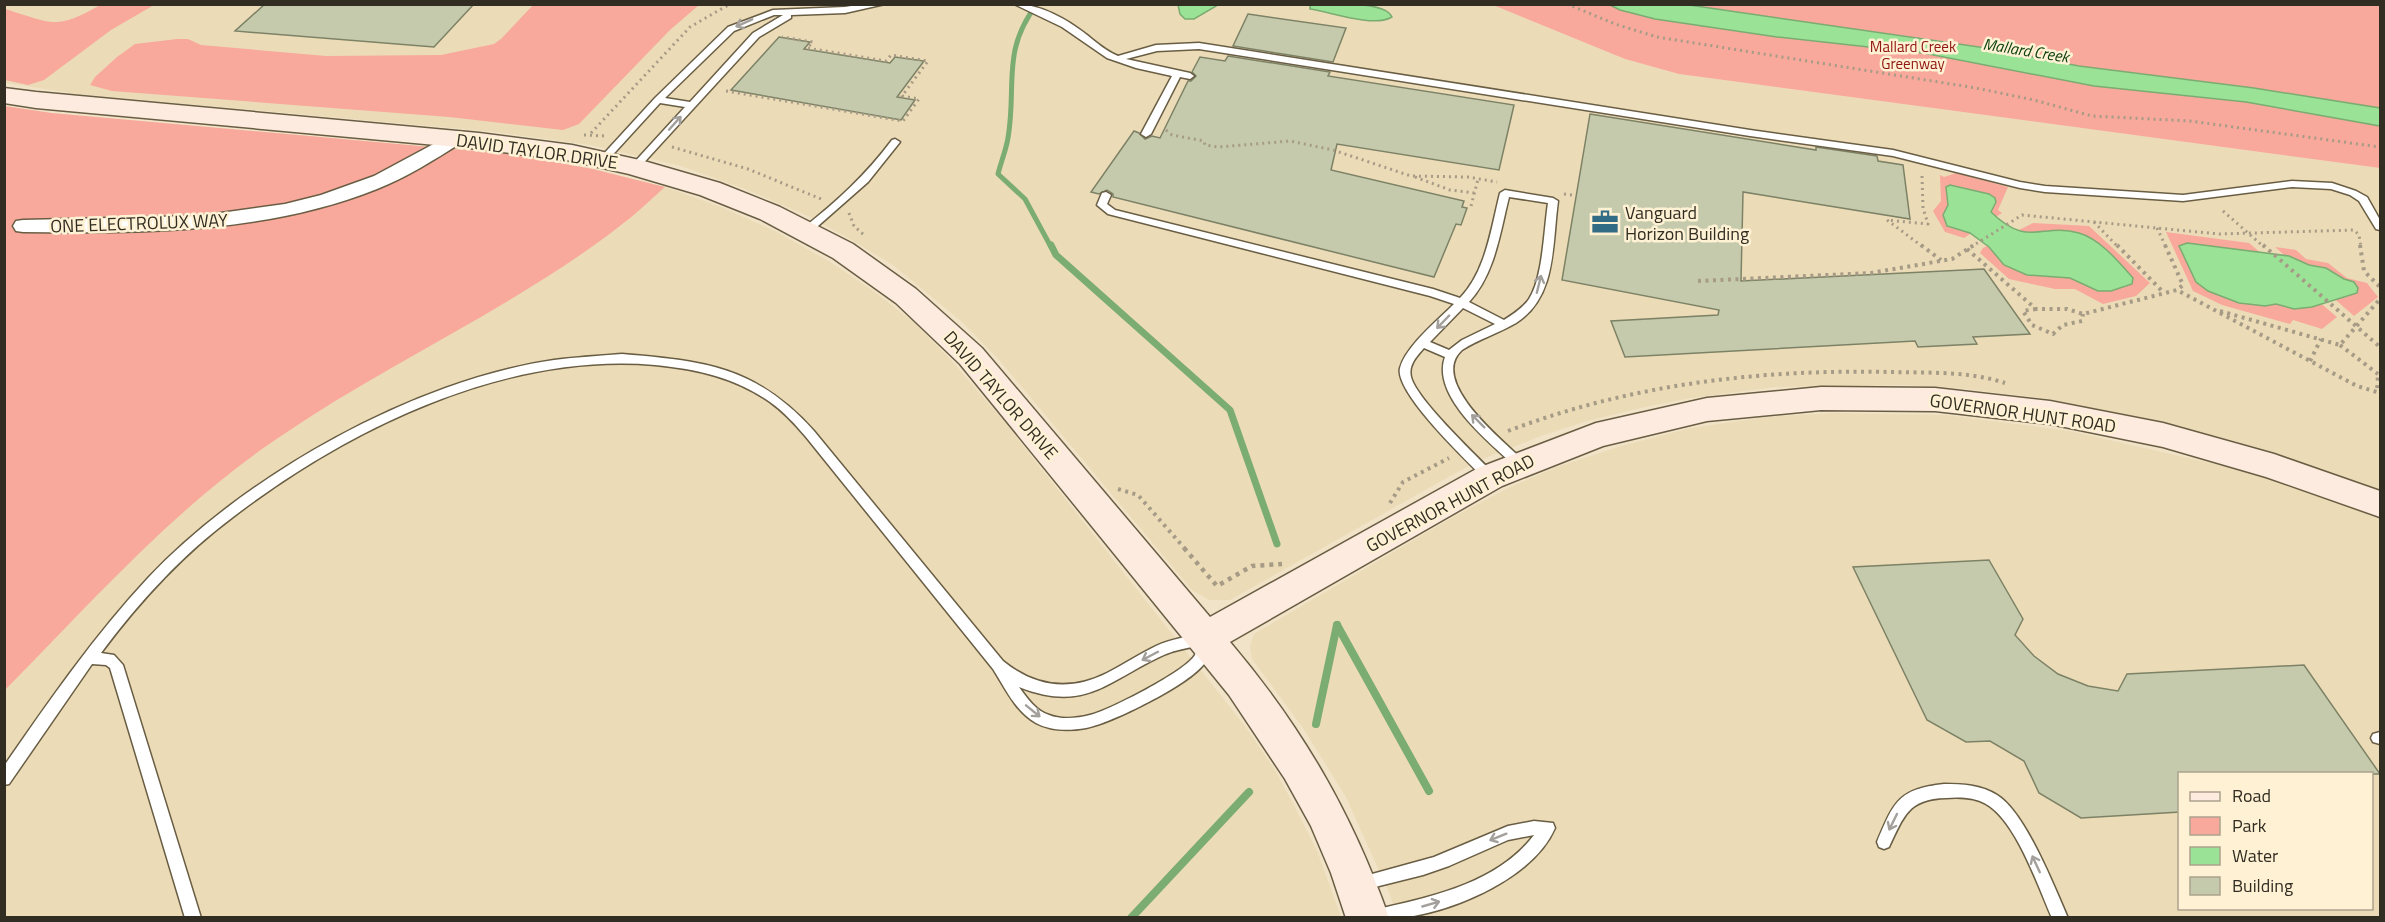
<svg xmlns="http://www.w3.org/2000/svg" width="2385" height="922" font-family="'Titillium Web',sans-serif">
  <rect width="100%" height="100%" fill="#f1e3c7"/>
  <!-- built -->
  <g fill="#ecdbb7" fill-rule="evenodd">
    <path d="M4 5H1493L1625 59 1679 74 2380 168V490L2238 442 2147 419 2049 399 1966 389 1906 385 1775 387 1691 398 1645 407 1587 421 1541 436 1480 460 1443 480 1230 600H1209L1192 590 1000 361 961 321 894 266 855 242 808 216 750 191 681 166 590 145 496 132 78 94 5 83Z"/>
    <path d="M665 187 721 207 775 231 832 263 879 295 913 322 951 360 1006 424 1245 726 1275 770 1297 811 1318 853 1341 917 5 918V690L132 559 217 481 281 435 371 379 483 315 559 268 621 226Z"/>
    <path d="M1834 413 1946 415 2070 431 2245 471 2301 488 2380 518V917H1397L1390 895 1346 797 1303 728 1252 659 1250 646 1254 634 1453 517 1510 487 1557 467 1621 446 1691 428 1767 417ZM2180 774H2372V908H2180Z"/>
  </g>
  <!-- green -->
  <g fill="#f8a99c">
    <path d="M100 5H154L111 30 44 80 28 85 5 80V9C52 23 55 31 100 5Z"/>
    <path d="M533 5H699L670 30 579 124 563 130 449 117 112 91 90 85 95 77 117 57 135 44 177 39H188L201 45 326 56 441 55 494 44 501 39Z"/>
    <path d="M1493 5H2380V168L1679 74 1625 59Z"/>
    <path d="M5 106 52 113 509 154 593 169 665 187C650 200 636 214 620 226 515 307 391 361 281 436 176 506 93 601 5 690Z"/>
    <path d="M1956 173 2008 187 1998 210 2002 213 1964 238 1945 232 1933 211 1941 201 1940 175 1944 177Z"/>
    <path d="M2033 223 2089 226 2150 283 2136 296 2103 304 2075 289H2055L2009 279 1980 253 1983 248Z"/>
    <path d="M2166 232 2249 243 2337 317 2322 329 2293 320 2290 324 2222 305 2193 291Z"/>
    <path d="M2275 247 2296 250 2306 259 2328 263 2347 278 2367 283 2378 297 2354 316Z"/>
  </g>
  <!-- water -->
  <g fill="#9ae295" stroke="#7bac72" stroke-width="1.5">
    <path d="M1178 5V4L1218 5 1194 19H1185L1180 14Z"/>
    <path d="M1310 5C1328 4 1385 0 1392 17 1374 28 1331 12 1310 9Z"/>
    <path d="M1610 5H1689L1986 48 2079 66 2254 88 2380 108V126L2246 102 2094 86 1923 53 1777 37 1655 19 1620 10Z"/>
    <path d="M1950 185 1989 194 1995 198 1996 202 1991 212C2029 249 2041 222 2079 233 2100 239 2119 262 2133 278L2132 284 2111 291H2098L2070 278 2027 275 2004 265 1989 247 1970 233 1947 226 1943 215 1948 205 1946 187Z"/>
    <path d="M2187 243 2289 256 2309 265 2326 268 2344 279 2354 282 2358 288 2357 293 2312 307 2294 309 2276 304 2265 306 2239 303 2208 291 2196 282 2179 246Z"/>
  </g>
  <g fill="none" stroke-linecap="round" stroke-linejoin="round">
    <!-- stream-far2 -->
    <path stroke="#7bac72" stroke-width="5" d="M1037 4C1001 51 1017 85 1008 138 1006 150 1001 162 998 174L1025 199 1051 247"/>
    <!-- stream-far1 -->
    <path stroke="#7bac72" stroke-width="7" d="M1051 245 1056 255 1230 410 1277 544"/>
    <!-- stream -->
    <g stroke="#7bac72" stroke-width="8">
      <path d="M1337 625 1429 791"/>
      <path d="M1316 724 1337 625"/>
      <path d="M1131 918 1249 792"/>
    </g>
  </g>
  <!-- building -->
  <g fill="#c5caac" stroke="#7d8266" stroke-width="1.5">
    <path d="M265 4H474L434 47 235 31Z"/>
    <path d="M1248 14 1346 28 1333 62 1233 46Z"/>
    <path d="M779 37 810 42 804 49 890 63 895 57 924 61 897 97 915 100 901 120 731 90Z"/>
    <path d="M1228 56 1330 72 1328 76 1514 105 1499 170 1337 144 1331 170 1464 201 1462 207 1467 208 1461 225 1456 224 1434 277 1113 197V194L1107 190 1099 194 1091 192 1134 131 1139 133 1145 139 1152 136 1160 138 1188 81H1191L1196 76 1192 72 1200 57 1225 61Z"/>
    <path d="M1590 114 1816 150V147L1877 156 1878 161 1903 165 1910 219 1743 192 1741 281 1984 269 2030 334 1973 337 1977 344 1918 347 1915 341 1625 357 1611 321 1718 315 1719 310 1562 280Z"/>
    <path d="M1989 560 2023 619 2015 635 2034 656 2058 674 2088 686 2118 691 2127 674 2304 665 2380 774H2180V812L2081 818 2039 793 2024 761 1990 741 1966 742 1927 720 1853 567Z"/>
  </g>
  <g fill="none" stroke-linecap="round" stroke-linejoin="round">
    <defs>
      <g id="lane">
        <path d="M863 4H885L845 13 791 15V18L759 37 638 169 635 170 630 167 685 107 660 103 607 161H601L599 159 655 98 728 27 773 10 845 7ZM774 15H783L753 33 690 102 665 98 734 31Z"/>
        <path d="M1014 4C1040 4 1067 19 1087 35 1097 43 1106 51 1118 56L1156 45 1199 43 1750 130 1893 150 2020 182 2045 186 2183 195 2292 181 2332 183 2356 191 2367 197 2380 220V230L2376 229 2359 201 2350 195 2331 189 2292 187 2183 201 2045 192 2020 188 1893 156 1750 136 1199 49 1157 51 1126 59 1190 73 1194 76 1190 79 1180 77 1151 134 1146 137 1141 134 1172 76 1136 68 1107 58 1062 27Z"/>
        <path d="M895 139 900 142 868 182 810 233H802V229C836 202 866 175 892 140Z"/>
        <path d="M1505 190 1553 198 1558 201C1552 244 1557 297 1516 323 1499 333 1479 339 1462 350 1428 381 1502 440 1523 460L1525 463 1523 466H1515C1489 442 1431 396 1445 357L1424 348C1417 356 1408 365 1411 377 1417 400 1476 455 1494 474L1496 477 1494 480H1486C1468 462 1394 392 1400 368 1406 346 1438 320 1454 304L1430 296 1108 214 1097 205 1102 193 1106 192 1111 195 1107 204 1115 210 1433 289 1460 298C1486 271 1491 229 1500 193ZM1509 197 1548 203C1544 229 1543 278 1529 299 1523 308 1513 314 1504 320L1469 302C1495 274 1500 233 1509 197ZM1463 308 1495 324 1462 340 1449 350 1430 342Z"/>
        <path d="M622 354C704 361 756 366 814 431L1003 661C1035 687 1069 692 1107 673 1123 665 1139 654 1156 646 1171 639 1188 637 1205 632L1210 634 1212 638C1211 647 1209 657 1204 664 1188 685 1112 723 1086 728 1069 731 1051 731 1036 723 1016 712 1005 688 993 669L806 437C795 424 784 412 770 402 736 378 697 369 655 365 506 352 349 428 233 517 182 555 139 602 101 653L114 655 123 665 201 918H185L110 668 106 665 92 664 9 784 4 785V766C49 701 94 636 148 578 244 476 414 380 554 360 576 357 599 356 622 354ZM1197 646C1197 647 1196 653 1195 655 1186 671 1110 710 1090 715 1078 718 1061 720 1049 715 1036 711 1027 698 1019 687 1087 714 1109 679 1166 654 1176 650 1187 648 1197 646Z"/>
        <path d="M2380 732V744L2373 742 2371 738 2373 734Z"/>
        <path d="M1944 784C1963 784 1981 785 1997 795 2025 812 2054 886 2068 918H2052C2038 886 2016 821 1986 804 1974 797 1959 797 1946 798 1908 799 1904 816 1889 847L1884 849 1879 847 1877 842C1894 802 1898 789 1944 784Z"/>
        <path d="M1534 821 1553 823 1555 828C1534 877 1458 909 1408 917 1395 919 1380 918 1366 918L1368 913 1374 910C1430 897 1497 884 1534 835L1508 840 1449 866 1423 875 1359 891 1354 889 1351 884 1354 879 1434 857 1508 826Z"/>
      </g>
      <path id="street" d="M454 133 461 135 463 139 461 143C434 160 407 177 377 189 264 234 143 233 23 232L16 231 13 226 16 221 23 220 199 216 285 204 321 195 374 176Z"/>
      <path id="secondary" d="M4 88 36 92 479 133 572 145 644 161 720 183 780 207 853 244 916 289 982 348 1210 617 1478 468 1596 423 1707 398 1821 387 1935 388 2050 401 2163 423 2274 454 2380 491V517L2266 477 2163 447 2050 424 1935 411 1821 410 1707 421 1603 446 1502 486 1230 642C1302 727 1352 813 1389 918H1346L1331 873 1311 826 1285 779 1229 695 960 364 896 303 833 258 760 219 700 195 629 174 572 161 479 149 36 108 4 103Z"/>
    </defs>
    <!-- lane casing -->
    <use href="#lane" stroke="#695e44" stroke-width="3"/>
    <!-- street casing -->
    <use href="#street" stroke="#695e44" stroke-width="3"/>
    <!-- secondary casing -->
    <use href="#secondary" stroke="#695e44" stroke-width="3"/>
    <!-- path-far2 -->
    <g stroke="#a69b86" stroke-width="3" stroke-dasharray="2 4" stroke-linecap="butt">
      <path d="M1567 4 1615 24 1657 37 1976 88 2034 100 2092 116 2190 121 2380 147"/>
      <path d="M726 91 903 121 919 99 902 96 928 61 891 55 886 61 807 48 813 42 782 37"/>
      <path d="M1166 130 1172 135 1204 141 1205 145 1218 147 1290 141 1333 150 1411 176 1468 177 1497 182"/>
      <path d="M591 133 690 27 730 4"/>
      <path d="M584 135 606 136"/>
      <path d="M672 147 748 169 821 199"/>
      <path d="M1922 176 1923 208 1928 224 1887 220 1923 247"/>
      <path d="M1415 177 1450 190 1474 193"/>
      <path d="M1564 194 1572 195"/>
      <path d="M1471 206 1478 179"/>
      <path d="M2223 211 2264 247"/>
      <path d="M849 213 854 226 864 235"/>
      <path d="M2094 222 2118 247"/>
      <path d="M2157 228 2166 247"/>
      <path d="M1971 247 2022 215 2219 234 2354 230 2359 235 2361 247"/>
    </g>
    <!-- path-far1 -->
    <g stroke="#a69b86" stroke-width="4" stroke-dasharray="3 4.5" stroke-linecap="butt">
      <path d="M1921 245 1941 260"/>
      <path d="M2117 245 2164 293"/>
      <path d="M2165 245 2183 285 2177 290"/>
      <path d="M2263 245 2380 347"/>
      <path d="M2360 245 2364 271 2380 287"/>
      <path d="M1967 249 2036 309H2067L2083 314 2177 290 2357 386 2377 392 2378 374H2380"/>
      <path d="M1698 281 1871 273 1952 259 1974 245"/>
      <path d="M2036 309 2023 311 2032 325 2053 334 2063 325 2082 321 2083 314"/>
      <path d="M2220 311 2340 345 2380 299"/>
      <path d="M2340 345 2378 374"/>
      <path d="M2310 361 2321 339"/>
      <path d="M1508 431C1631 384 1761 369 1892 372 1930 373 1969 371 2005 383"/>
      <path d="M1118 489 1138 495 1186 550"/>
      <path d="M1390 503 1403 482 1449 458"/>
    </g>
    <!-- path -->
    <path stroke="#a69b86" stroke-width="4.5" stroke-dasharray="4 5" stroke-linecap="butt" d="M1184 548 1217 586 1252 566 1282 564"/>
    <!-- lane -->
    <use href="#lane" fill="#fff" fill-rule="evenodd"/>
    <!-- street -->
    <use href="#street" fill="#fff" fill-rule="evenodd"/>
    <!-- secondary -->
    <use href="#secondary" fill="#fcebde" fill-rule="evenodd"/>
  </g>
  <!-- one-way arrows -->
  <defs><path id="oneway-shaft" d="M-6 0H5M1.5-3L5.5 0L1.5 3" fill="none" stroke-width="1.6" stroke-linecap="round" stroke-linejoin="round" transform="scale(1.5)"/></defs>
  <g stroke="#a3a09c">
    <use href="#oneway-shaft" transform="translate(744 23) rotate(156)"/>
    <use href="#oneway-shaft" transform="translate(675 123) rotate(-48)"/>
    <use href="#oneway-shaft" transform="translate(1539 284) rotate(-76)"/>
    <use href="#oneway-shaft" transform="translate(1443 322) rotate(134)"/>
    <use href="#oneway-shaft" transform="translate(1478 421) rotate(-135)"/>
    <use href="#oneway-shaft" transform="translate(1150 656) rotate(152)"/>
    <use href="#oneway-shaft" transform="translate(1033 711) rotate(39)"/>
    <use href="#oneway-shaft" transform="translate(1893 822) rotate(116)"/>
    <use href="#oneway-shaft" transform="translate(1498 837) rotate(158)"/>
    <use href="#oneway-shaft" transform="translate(2036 864) rotate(-115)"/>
    <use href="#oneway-shaft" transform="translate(1431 904) rotate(-16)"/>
  </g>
  <!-- icons -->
  <defs>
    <symbol id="office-bare" viewBox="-9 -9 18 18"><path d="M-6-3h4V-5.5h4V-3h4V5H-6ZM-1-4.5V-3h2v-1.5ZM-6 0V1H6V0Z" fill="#316b84" stroke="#fef1d4" stroke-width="2.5" paint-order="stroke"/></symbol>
  </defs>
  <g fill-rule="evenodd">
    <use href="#office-bare" x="1586" y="203" width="38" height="38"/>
  </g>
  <g text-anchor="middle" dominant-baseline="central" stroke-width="5" stroke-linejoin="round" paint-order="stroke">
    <!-- far-park labels -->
    <g font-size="15" fill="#90150e" stroke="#fef1d4">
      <text x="1913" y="46">Mallard Creek<tspan x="1913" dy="17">Greenway</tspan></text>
    </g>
    <!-- far-water labels -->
    <g font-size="16" font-style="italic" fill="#0e400e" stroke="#fef1d4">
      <text transform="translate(2026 50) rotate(9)">Mallard Creek</text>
    </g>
    <!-- street labels -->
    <g font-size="18" fill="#322d22" stroke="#fef1d4">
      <text transform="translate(537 151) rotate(8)">DAVID TAYLOR DRIVE</text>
      <text transform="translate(139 223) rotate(-2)">ONE ELECTROLUX WAY</text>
      <text transform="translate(1001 395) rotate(49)">DAVID TAYLOR DRIVE</text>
      <text transform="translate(2023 413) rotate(8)">GOVERNOR HUNT ROAD</text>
      <text transform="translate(1450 503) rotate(-28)">GOVERNOR HUNT ROAD</text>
    </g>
    <!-- poi labels -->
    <g font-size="18" fill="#322d22" stroke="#fef1d4" text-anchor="start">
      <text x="1625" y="212">Vanguard<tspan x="1625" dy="21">Horizon Building</tspan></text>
    </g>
  </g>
  <!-- border -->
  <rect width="2385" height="922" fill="none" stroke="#322d22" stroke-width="12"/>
  <!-- legend -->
  <rect x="2178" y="772" width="195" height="138" fill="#fef1d4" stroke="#aca38d" stroke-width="1.5"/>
  <rect x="2190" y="792" width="30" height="9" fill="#fcebde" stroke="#aca38d" stroke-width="1.5"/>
  <text x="2232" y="802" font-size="18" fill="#322d22">Road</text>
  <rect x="2190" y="817" width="30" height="18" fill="#f8a99c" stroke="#aca38d" stroke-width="1.5"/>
  <text x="2232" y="832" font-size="18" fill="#322d22">Park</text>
  <rect x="2190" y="847" width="30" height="18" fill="#9ae295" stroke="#aca38d" stroke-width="1.5"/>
  <text x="2232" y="862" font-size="18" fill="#322d22">Water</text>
  <rect x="2190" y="877" width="30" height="18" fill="#c5caac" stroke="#aca38d" stroke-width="1.5"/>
  <text x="2232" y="892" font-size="18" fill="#322d22">Building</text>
</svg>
